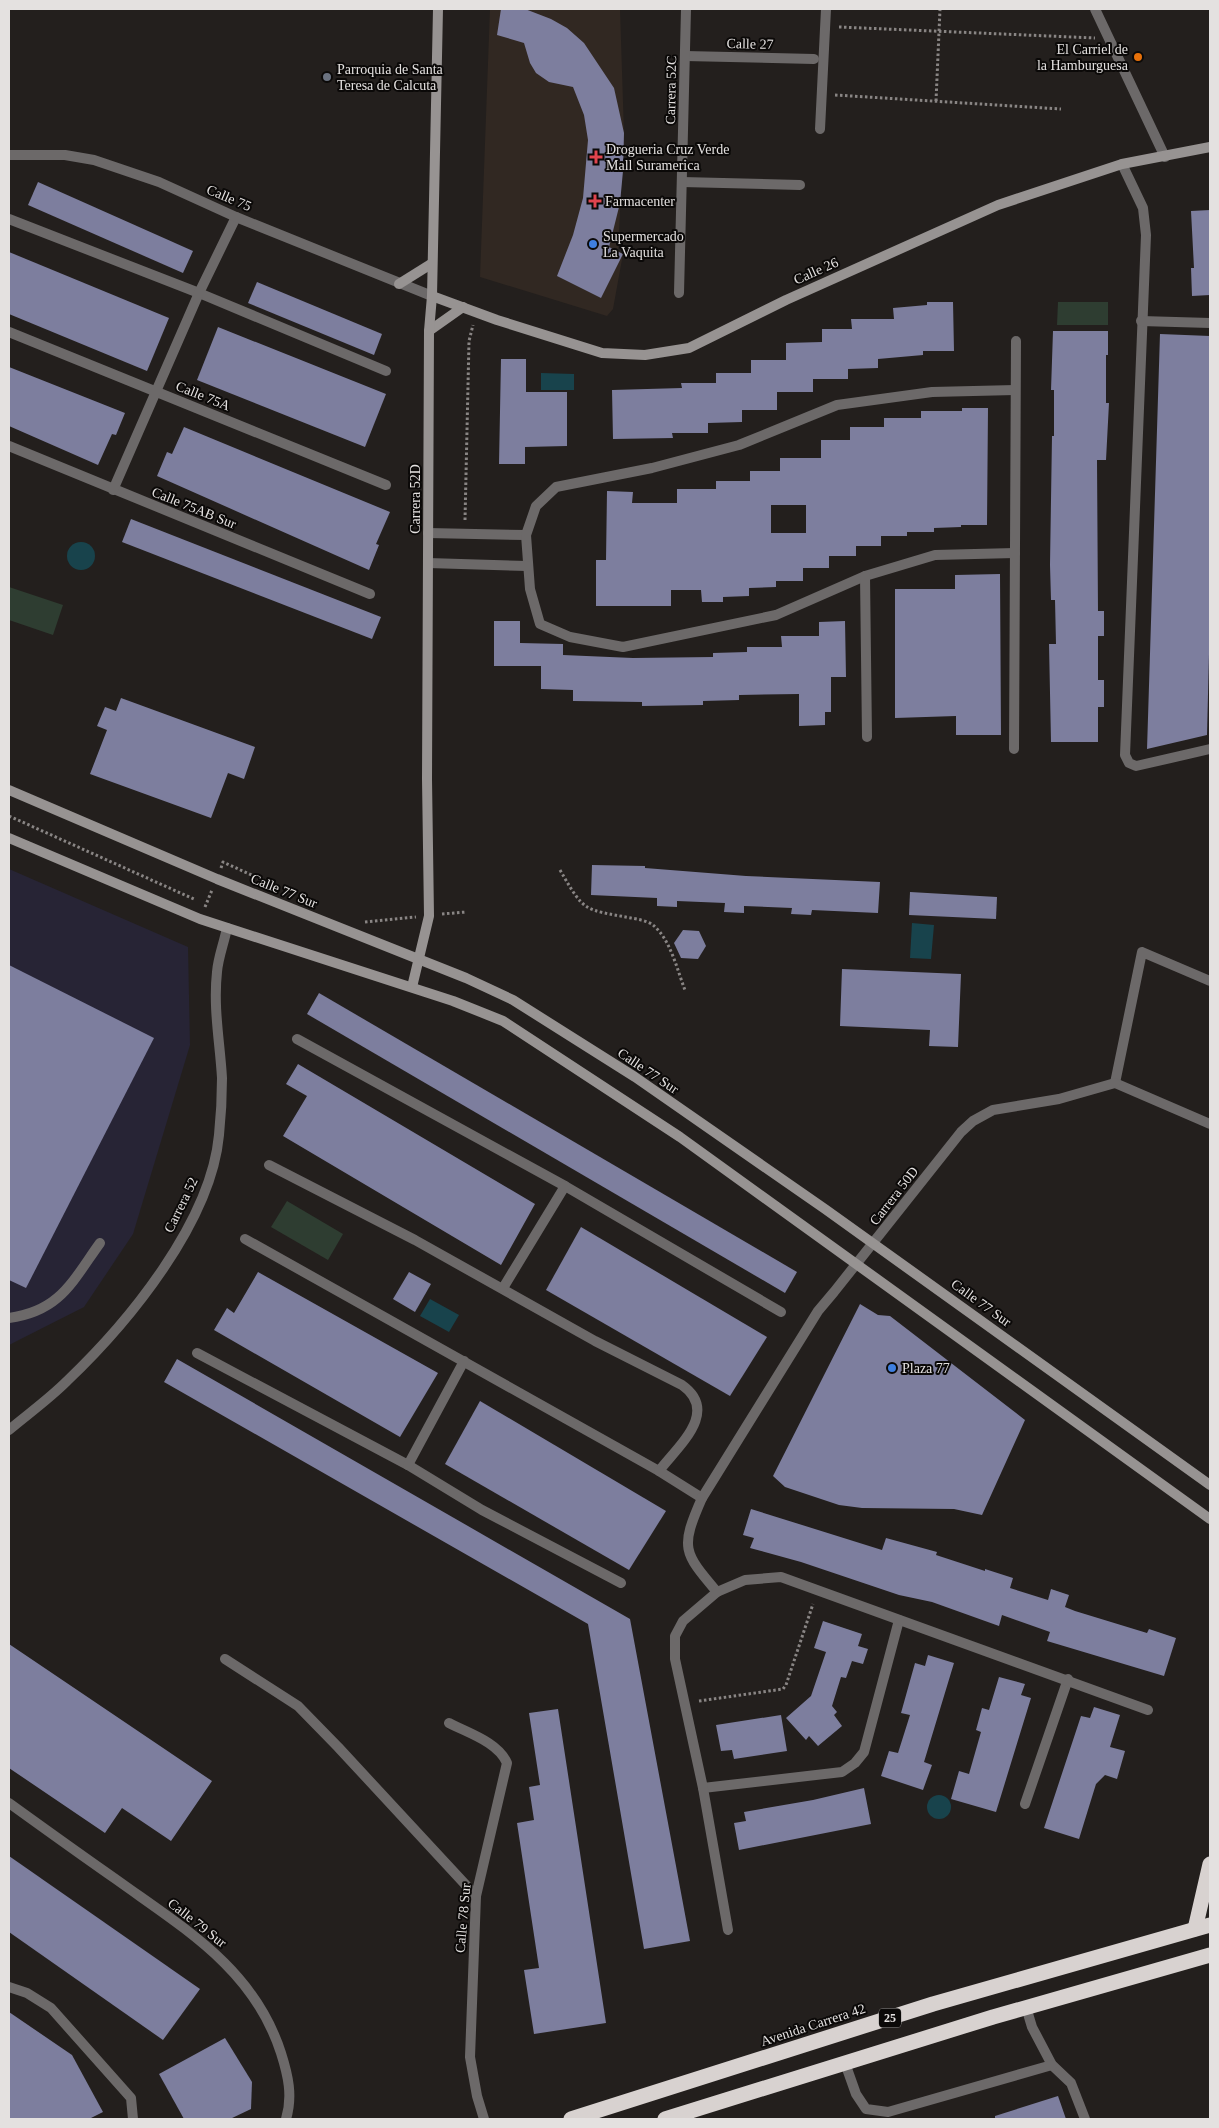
<svg xmlns="http://www.w3.org/2000/svg" width="1219" height="2128" font-family="'Times New Roman',serif">
  <rect width="100%" height="100%" fill="#231f1d"/>
  <!-- built -->
  <path fill="#312822" d="M490 9H620L624 133 618 251 623 254 613 309 607 316 480 277Z"/>
  <!-- industrial -->
  <path fill="#272435" d="M9 869 188 947 190 1045 133 1234 84 1307 9 1345Z"/>
  <!-- green -->
  <g fill="#2e3d31">
    <path d="M1058 302H1108V325H1057Z"/>
    <path d="M9 587 63 605 53 635 9 620Z"/>
    <path d="M287 1201 343 1234 328 1260 271 1227Z"/>
  </g>
  <!-- water -->
  <g fill="#18434c">
    <path d="M541 373 574 374V390H541Z"/>
    <circle cx="81" cy="556" r="14"/>
    <path d="M912 923 934 925 931 959 910 958Z"/>
    <path d="M430 1299 459 1315 449 1332 420 1316Z"/>
    <circle cx="939" cy="1807" r="12"/>
  </g>
  <!-- building -->
  <g fill="#7d7e9e" fill-rule="evenodd">
    <path d="M501 9H525L551 19 567 28 584 43 614 88 624 133 623 171 620 203 609 247 623 254 601 298 557 276 573 235 583 198 588 140 584 115 573 87 549 82 536 73 530 63 524 43 497 35Z"/>
    <path d="M38 182 193 251 183 273 28 205Z"/>
    <path d="M1210 210V295L1192 296 1191 268H1194L1191 211Z"/>
    <path d="M9 252 169 318 147 371 9 314Z"/>
    <path d="M257 282 382 334 374 355 248 303Z"/>
    <path d="M927 302H953L954 351H923V355L878 359V368L848 369V379H813V392H777V410H742V422L708 423V433H672L673 438 613 439 612 390 682 388 681 383H716V373H751V360H786V343L822 342V329H852L851 319H894L893 308 927 305Z"/>
    <path d="M218 327 386 394 365 447 197 380Z"/>
    <path d="M1053 331H1108V355H1106V403H1109L1106 460H1097L1098 611H1104V636H1098V680H1104V707H1098V742H1051L1049 644H1056L1055 600H1051L1050 565 1052 436H1054V390H1051Z"/>
    <path d="M1160 334 1210 336V614L1207 735 1147 749Z"/>
    <path d="M501 359H526V392H567V446L525 447V464H499Z"/>
    <path d="M9 367 125 413 116 435 112 434 98 465 9 426Z"/>
    <path d="M962 408H988L987 525H961V527L934 528V532H907V536H881V546H856V556H829V568H803V581H776V587L749 588V596L723 597V602H702L701 590H671V606H596V560H606L607 491 633 492 632 503H677V489H716V481H750V471H780V458H821V440H850V427H884V418H921V411H962ZM771 505H806V533H771Z"/>
    <path d="M184 427 390 512 376 544 379 545 369 570 157 476 167 452 172 454Z"/>
    <path d="M131 519 381 617 372 639 122 542Z"/>
    <path d="M1000 574 1001 735H956V716L895 718V589H955V575Z"/>
    <path d="M494 621H520V643L563 644V655L633 658 713 657V653L747 652V647H782L781 636H819V622L845 621 846 677H831V712H825V725L799 726V694L739 695V700L703 701V705L642 706V702L573 701V690L541 689V666H494Z"/>
    <path d="M121 698 255 747 244 779 228 773 211 818 90 774 107 730 97 726 105 707 116 711Z"/>
    <path d="M592 865 645 866V868L746 876 880 882 878 913 812 910 811 915 791 914 792 908 744 906V913L724 912 725 903 677 901V907L657 906V898L591 895Z"/>
    <path d="M910 892 997 897 996 919 909 915Z"/>
    <path d="M683 930 699 931 706 946 698 959 681 958 674 943Z"/>
    <path d="M9 965 154 1038 26 1288 9 1280Z"/>
    <path d="M842 969 961 974 958 1047 929 1046 930 1030 840 1026Z"/>
    <path d="M319 993 797 1272 785 1293 307 1014Z"/>
    <path d="M298 1064 535 1204 501 1265 283 1136 307 1096 286 1084Z"/>
    <path d="M581 1227 767 1337 730 1396 546 1290Z"/>
    <path d="M258 1272 438 1373 400 1437 214 1330 227 1308 234 1313Z"/>
    <path d="M409 1272 431 1284 415 1312 393 1299Z"/>
    <path d="M860 1304 878 1315 890 1316 1025 1420 982 1515 954 1509 862 1508 839 1505 785 1487 773 1476Z"/>
    <path d="M177 1359 630 1619 690 1941 644 1949 588 1624 164 1382Z"/>
    <path d="M480 1401 666 1511 629 1570 445 1464Z"/>
    <path d="M751 1509 882 1550 886 1538 937 1552 936 1555 985 1571V1569L1013 1578 1010 1588 1048 1600 1051 1589 1069 1595 1065 1607 1075 1611 1147 1633 1149 1629 1176 1638 1164 1676 1047 1641 1050 1632 1002 1615 999 1626 932 1602 899 1595 801 1562 750 1548 754 1538 743 1535Z"/>
    <path d="M823 1621 862 1634 858 1646 868 1649 863 1664 852 1661 846 1678 841 1677 832 1706 837 1712 834 1715 842 1726 818 1746 809 1736 806 1740 786 1718 811 1696 826 1652 814 1648Z"/>
    <path d="M9 1644 212 1781 171 1841 122 1808 105 1833 9 1768Z"/>
    <path d="M928 1655 954 1663 924 1762 932 1765 923 1790 881 1776 889 1751 898 1753 910 1715 901 1713 915 1663 925 1666Z"/>
    <path d="M999 1677 1025 1684 1021 1695 1031 1698 996 1812 951 1799 959 1771 969 1774 981 1732 976 1730 982 1708 989 1710Z"/>
    <path d="M1094 1707 1120 1715 1110 1747 1125 1751 1117 1779 1105 1775 1096 1784 1079 1839 1044 1828 1081 1716 1090 1718Z"/>
    <path d="M558 1709 606 2023 534 2034 524 1970 539 1968 517 1823 534 1820 529 1787 540 1785 529 1713Z"/>
    <path d="M781 1715 787 1751 734 1759 732 1750 721 1751 716 1725Z"/>
    <path d="M864 1788 871 1824 739 1850 734 1823 746 1821 744 1812 813 1800Z"/>
    <path d="M9 1856 200 1989 163 2040 9 1932Z"/>
    <path d="M9 2012 72 2055 103 2112 89 2119H9Z"/>
    <path d="M225 2038 252 2082 251 2109 230 2119H184L159 2074Z"/>
    <path d="M1058 2096 1066 2119H995V2116Z"/>
  </g>
  <g fill="none" stroke-linecap="round" stroke-linejoin="round">
    <!-- path -->
    <g stroke="#898584" stroke-width="3" stroke-dasharray="2.5 2.5" stroke-linecap="butt">
      <path d="M839 27 1095 38"/>
      <path d="M835 95 1061 109"/>
      <path d="M936 101 940 9"/>
      <path d="M465 520 469 341 473 325"/>
      <path d="M9 816 196 900"/>
      <path d="M221 868 223 862 269 883"/>
      <path d="M560 870C585 913 583 909 631 918 637 919 648 921 653 925 671 940 677 970 685 990"/>
      <path d="M205 907 212 890"/>
      <path d="M442 914 466 912"/>
      <path d="M365 922 416 917"/>
      <path d="M699 1701 783 1689 786 1685 813 1604"/>
    </g>
    <!-- lane -->
    <g stroke="#6c6969" stroke-width="10">
      <path d="M820 129 826 9"/>
      <path d="M9 219 199 293 386 371"/>
      <path d="M9 332 386 485"/>
      <path d="M9 446 370 594"/>
      <path d="M113 490 199 293 236 217"/>
      <path d="M428 533 526 535"/>
      <path d="M1015 553 935 555 865 576 776 615 623 647 570 637 540 624 530 589 526 535 536 506 556 487 652 468 739 445 837 405 932 392 1015 390"/>
      <path d="M428 563 527 566"/>
      <path d="M865 576 867 737"/>
      <path d="M1014 749 1016 341"/>
      <path d="M9 1318C60 1311 72 1282 100 1243"/>
      <path d="M225 1659 298 1706 338 1747 476 1896"/>
      <path d="M9 1987 27 1993 51 2008 131 2098 133 2119"/>
      <path d="M1026 2007 1032 2027 1052 2065 1071 2083 1085 2119"/>
      <path d="M845 2063 856 2094 866 2109 888 2112 1052 2065"/>
    </g>
    <!-- street -->
    <g stroke="#6c6969" stroke-width="10">
      <path d="M1095 9 1165 157"/>
      <path d="M685 56 814 59"/>
      <path d="M9 155H65L94 160 159 182 236 217 432 296"/>
      <path d="M1122 164 1143 208 1146 235 1125 755 1129 763 1136 766 1210 749"/>
      <path d="M682 182 800 185"/>
      <path d="M679 293 686 9"/>
      <path d="M1141 321 1210 323"/>
      <path d="M297 1039 565 1186 781 1312"/>
      <path d="M1115 1083 1142 952 1210 981"/>
      <path d="M1115 1083 1210 1124"/>
      <path d="M245 1239 659 1471C678 1446 720 1412 682 1385L595 1341 415 1240 269 1165"/>
      <path d="M503 1288 565 1186"/>
      <path d="M197 1353 408 1465 482 1510 621 1583"/>
      <path d="M9 1430C28 1414 49 1399 67 1381 129 1322 211 1222 219 1135 221 1116 222 1096 222 1078 220 1043 213 1008 217 972 218 958 224 943 227 928"/>
      <path d="M408 1465 464 1361"/>
      <path d="M659 1471 702 1498"/>
      <path d="M717 1592C683 1552 680 1548 702 1498L818 1311 834 1292 961 1132 973 1121 993 1110 1059 1099 1115 1083"/>
      <path d="M449 1723C468 1733 498 1742 507 1763L476 1896 470 2057 477 2096 484 2119"/>
      <path d="M703 1788 842 1772 855 1763 864 1752 899 1620"/>
      <path d="M9 1803C45 1829 81 1855 117 1880 185 1929 254 1969 281 2053 288 2075 293 2096 286 2119"/>
      <path d="M1025 1804 1068 1679"/>
      <path d="M728 1930 703 1788 675 1659V1636L683 1621 717 1592 745 1580 781 1577 1148 1710"/>
    </g>
    <!-- secondary -->
    <g stroke="#979392" stroke-width="10">
      <path d="M399 284 431 264"/>
      <path d="M432 296 497 320 602 353 645 355 689 348 786 300 998 205 1122 164 1210 147"/>
      <path d="M429 331 463 307"/>
      <path d="M9 790 217 879 466 978 513 1000 635 1077 825 1209 1210 1485"/>
      <path d="M9 838 200 919 453 1001 503 1021 680 1137 1210 1519"/>
      <path d="M412 987 429 916 427 779 429 331 432 296 438 9"/>
    </g>
    <!-- highway -->
    <g stroke="#d8d2d0" stroke-width="15">
      <path d="M1195 1929 1210 1864"/>
      <path d="M571 2119 933 2004 1210 1925"/>
      <path d="M665 2119 993 2017 1210 1955"/>
    </g>
  </g>
  <!-- markers -->
  <circle fill="#e8710a" stroke="#0b0908" stroke-width="2" cx="1138" cy="57" r="5"/>
  <circle fill="#6b7280" stroke="#0b0908" stroke-width="2" cx="327" cy="77" r="5"/>
  <g fill="#e0444e" stroke="#0b0908" stroke-width="2">
    <path d="M593.5 149.5h5v5h5v5h-5v5h-5v-5h-5v-5h5z"/>
    <path d="M592.5 193.5h5v5h5v5h-5v5h-5v-5h-5v-5h5z"/>
  </g>
  <g fill="#3f7fe0" stroke="#0b0908" stroke-width="2">
    <circle cx="593" cy="244" r="5"/>
    <circle cx="892" cy="1368" r="5"/>
  </g>
  <g text-anchor="middle" dominant-baseline="central" stroke-width="4" stroke-linejoin="round" paint-order="stroke">
    <!-- shield labels -->
    <rect fill="#0b0908" stroke="#a3a09f" stroke-width="1" x="879" y="2008.5" width="22" height="19" rx="4"/>
    <g font-size="12" font-weight="bold" fill="#e4e1e0">
      <text x="890" y="2018">25</text>
    </g>
    <!-- street labels -->
    <g font-size="14" fill="#e4e1e0" stroke="#0b0908">
      <text transform="translate(750 44) rotate(1)">Calle 27</text>
      <text transform="translate(671 90) rotate(-89)">Carrera 52C</text>
      <text transform="translate(229 198) rotate(23)">Calle 75</text>
      <text transform="translate(816 271) rotate(-24)">Calle 26</text>
      <text transform="translate(203 396) rotate(22)">Calle 75A</text>
      <text transform="translate(415 499) rotate(-90)">Carrera 52D</text>
      <text transform="translate(194 508) rotate(22)">Calle 75AB Sur</text>
      <text transform="translate(284 891) rotate(22)">Calle 77 Sur</text>
      <text transform="translate(648 1071) rotate(34)">Calle 77 Sur</text>
      <text transform="translate(894 1196) rotate(-52)">Carrera 50D</text>
      <text transform="translate(181 1205) rotate(-64)">Carrera 52</text>
      <text transform="translate(981 1303) rotate(36)">Calle 77 Sur</text>
      <text transform="translate(463 1918) rotate(-85)">Calle 78 Sur</text>
      <text transform="translate(197 1923) rotate(38)">Calle 79 Sur</text>
      <text transform="translate(813 2025) rotate(-18)">Avenida Carrera 42</text>
    </g>
    <!-- poi labels -->
    <g font-size="14" fill="#e4e1e0" stroke="#0b0908" text-anchor="start">
      <text x="1128" y="49" text-anchor="end">El Carriel de<tspan x="1128" dy="16">la Hamburguesa</tspan></text>
      <text x="337" y="69">Parroquia de Santa<tspan x="337" dy="16">Teresa de Calcuta</tspan></text>
      <text x="606" y="149">Drogueria Cruz Verde<tspan x="606" dy="16">Mall Suramerica</tspan></text>
      <text x="605" y="201">Farmacenter</text>
      <text x="603" y="236">Supermercado<tspan x="603" dy="16">La Vaquita</tspan></text>
      <text x="902" y="1368">Plaza 77</text>
    </g>
  </g>
  <!-- border -->
  <rect width="1219" height="2128" fill="none" stroke="#e4e1e0" stroke-width="20"/>
</svg>
